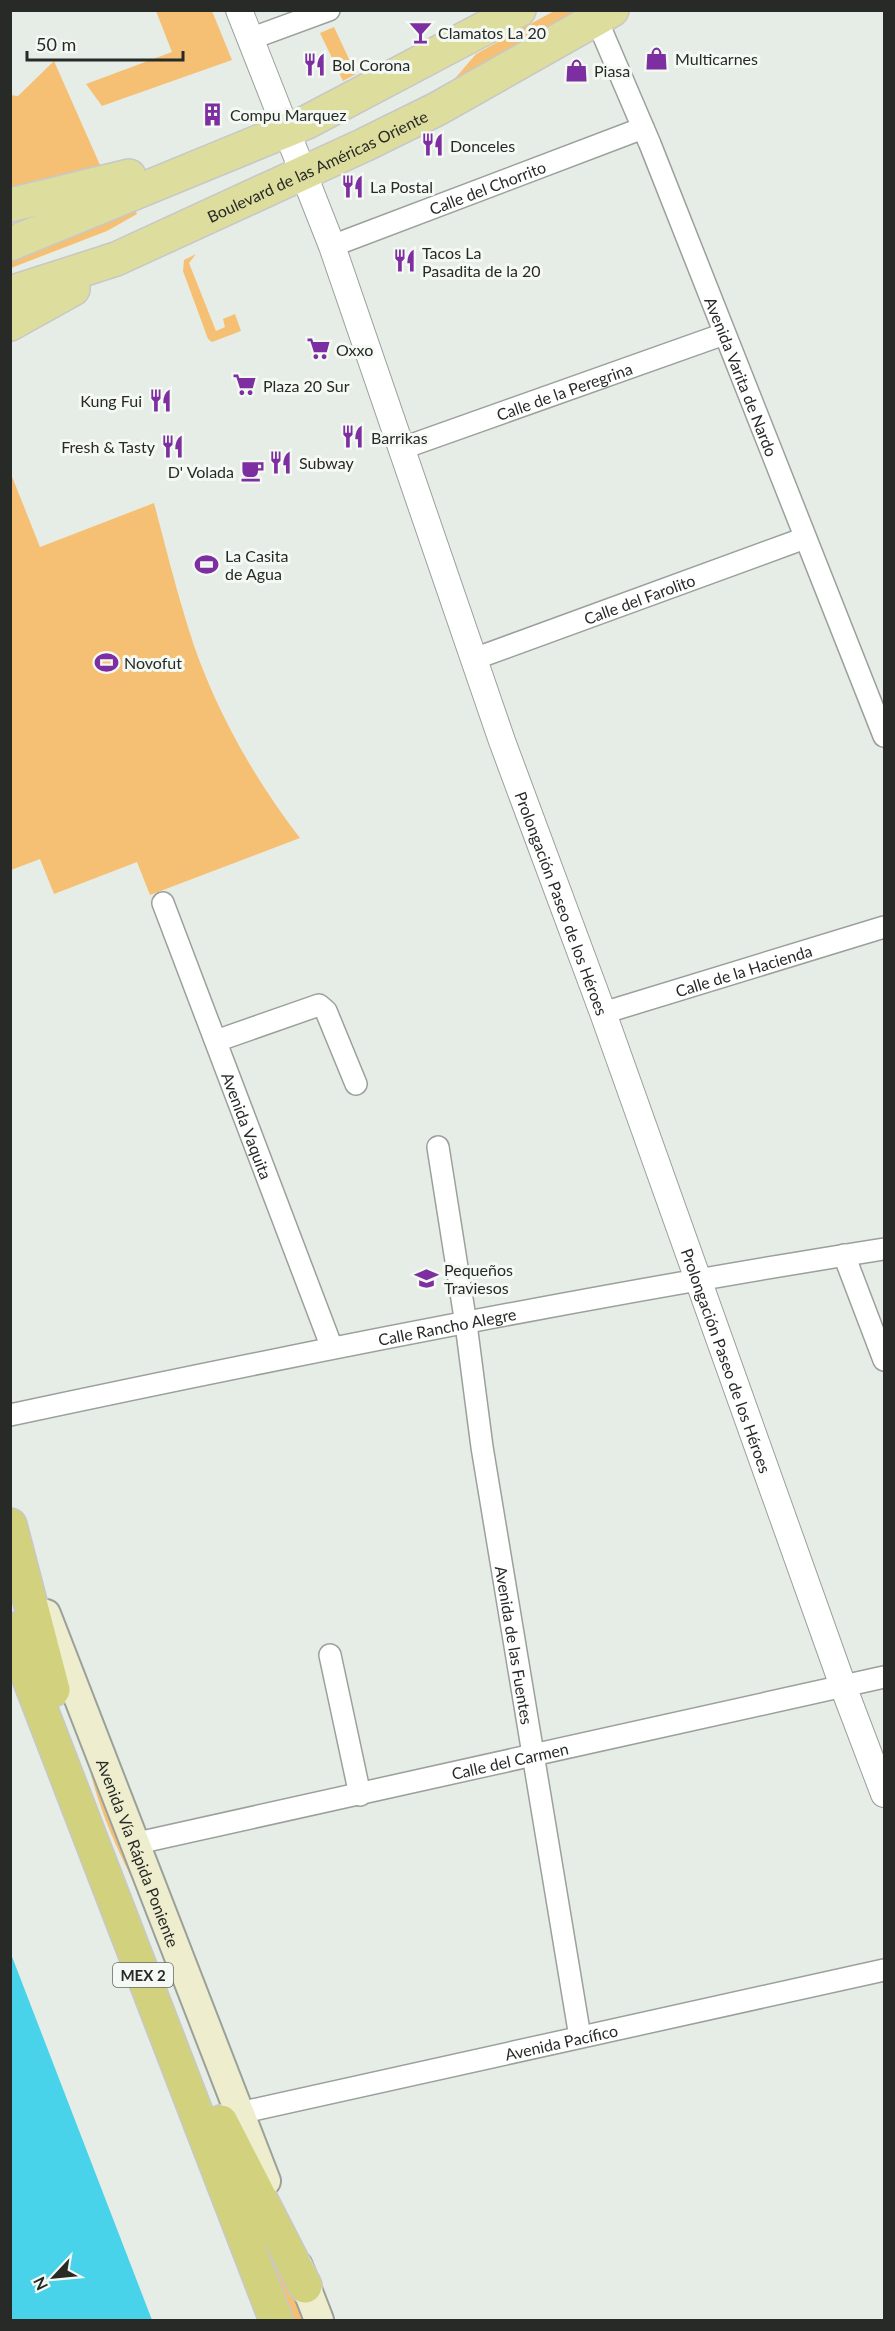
<svg xmlns="http://www.w3.org/2000/svg" width="895" height="2331" font-family="Lato,sans-serif">
  <rect width="100%" height="100%" fill="#e6ede6"/>
  <!-- green -->
  <g fill="#f6c074">
    <path d="M156 11H212L232 60 102 106 86 84 172 52Z"/>
    <path d="M554 11H582L451 83 476 54Z"/>
    <path d="M334 27 356 74 343 81 320 33Z"/>
    <path d="M54 61 100 165 11 191 10 95 18 96Z"/>
    <path d="M135 209 137 214 107 231 11 268V258Z"/>
    <path d="M196 254 189 263 216 331 225 327 223 319 235 314 241 331 212 342 208 339 183 271 184 260Z"/>
    <path d="M11 474 40 547 154 503C165 544 175 586 188 627 210 700 253 778 300 838L150 895 137 862 54 894 40 859 11 870Z"/>
    <path d="M86 1750 154 1922C126 1867 96 1812 86 1750Z"/>
    <path d="M265 2241 309 2320H294Z"/>
  </g>
  <!-- water -->
  <path fill="#48d3ea" d="M11 1954 152 2320H11Z"/>
  <g fill="none" stroke-linecap="round" stroke-linejoin="round">
    <defs>
      <g id="minor">
        <path id="s1" d="M596 18 650 144 884 736"/>
        <path d="M250 39 329 10"/>
        <path id="s2" d="M332 246 643 128"/>
        <path id="s3" d="M403 448 724 334"/>
        <path id="s4" d="M474 659 805 538"/>
        <path id="s5" d="M163 903 332 1348"/>
        <path id="s6" d="M603 1013 884 927"/>
        <path d="M216 1041 319 1005 326 1011 356 1084"/>
        <path id="s7" d="M438 1147 466 1324 482 1447 580 2037"/>
        <path d="M844 1255 884 1360"/>
        <path id="s8" d="M10 1415C300 1353 592 1295 884 1249"/>
        <path d="M330 1655 360 1795"/>
        <path id="s9" d="M133 1844 884 1677"/>
        <path id="s10" d="M239 2113 884 1970"/>
      </g>
      <g id="tertiary">
        <path id="s11" d="M239 10 332 246 502 741 603 1013 843 1686 884 1794"/>
      </g>
      <g id="secondary">
        <path id="s12" d="M46 1614 266 2181"/>
        <path d="M298 2266 319 2320"/>
      </g>
      <g id="primary">
        <path d="M10 205 129 176"/>
        <path d="M10 244 307 122 519 10"/>
        <path id="s13" d="M10 293 116 259 364 145 437 109 612 10"/>
        <path d="M10 324 73 289"/>
      </g>
      <g id="trunk">
        <path d="M10 1525 53 1690"/>
        <path d="M10 1629 276 2320"/>
        <path d="M221 2122 305 2286"/>
      </g>
    </defs>
    <!-- minor casing -->
    <use href="#minor" stroke="#9ba19a" stroke-width="24"/>
    <!-- tertiary casing -->
    <use href="#tertiary" stroke="#9ba19a" stroke-width="28"/>
    <!-- secondary casing -->
    <use href="#secondary" stroke="#9ba19a" stroke-width="32"/>
    <!-- primary casing -->
    <use href="#primary" stroke="#c7c8c7" stroke-width="36"/>
    <!-- trunk casing -->
    <use href="#trunk" stroke="#c7c8c7" stroke-width="36"/>
    <!-- minor -->
    <use href="#minor" stroke="#fff" stroke-width="21"/>
    <!-- tertiary -->
    <use href="#tertiary" stroke="#fff" stroke-width="26"/>
    <!-- secondary -->
    <use href="#secondary" stroke="#eeeece" stroke-width="28"/>
    <!-- primary -->
    <use href="#primary" stroke="#dddd9e" stroke-width="33"/>
    <!-- trunk -->
    <use href="#trunk" stroke="#d2d27e" stroke-width="33"/>
  </g>
  <!-- icons -->
  <defs>
    <symbol id="bar-bare" viewBox="-9 -9 18 18"><path d="M-6-5H6L.8 .8V4.5H3.5V6h-7V4.5H-.8V.8Z" fill="#7d2fa1" stroke="#f4faf3" stroke-width="2.5" paint-order="stroke"/></symbol>
    <symbol id="shop-bare" viewBox="-9 -9 18 18"><path d="M-5-2.5h2.3a2.7 3.5 0 0 1 5.4 0H5L5.5 6h-11ZM-1.5-2.5h3a1.5 2.3 0 0 0-3 0Z" fill="#7d2fa1" stroke="#f4faf3" stroke-width="2.5" paint-order="stroke"/></symbol>
    <symbol id="restaurant-bare" viewBox="-9 -9 18 18"><path d="M-5-6h1v4h1v-4h1v4h1v-4h1v5L-1.5 .5V6h-2V.5L-5-1ZM5-6V6H3V1.5H1.5Q1.5-4 5-6Z" fill="#7d2fa1" stroke="#f4faf3" stroke-width="2.5" paint-order="stroke"/></symbol>
    <symbol id="building-bare" viewBox="-9 -9 18 18"><path d="M-4-6H4V6H1V3H-1V6H-4ZM-2.5-4.3h1.7v1.8h-1.7ZM.8-4.3h1.7v1.8H.8ZM-2.5-1h1.7V.8h-1.7ZM.8-1h1.7V.8H.8Z" fill="#7d2fa1" stroke="#f4faf3" stroke-width="2.5" paint-order="stroke"/></symbol>
    <symbol id="supermarket-bare" viewBox="-9 -9 18 18"><path d="M-6-5.5h2.5l.6 2H6L4.5 2H-2.5L-4.4-4H-6ZM-1.5 3.2a1.3 1.3 0 1 0 .1 0ZM3 3.2a1.3 1.3 0 1 0 .1 0Z" fill="#7d2fa1" stroke="#f4faf3" stroke-width="2.5" paint-order="stroke"/></symbol>
    <symbol id="cafe-bare" viewBox="-9 -9 18 18"><path d="M-5.5-4.5H6V0H3Q3 3.5 0 3.5H-2.5Q-5.5 3.5-5.5 0ZM3-3.2v2h1.7v-2ZM-6 4.5H4V6H-6Z" fill="#7d2fa1" stroke="#f4faf3" stroke-width="2.5" paint-order="stroke"/></symbol>
    <symbol id="stadium-bare" viewBox="-9 -9 18 18"><path d="M0-5a6.5 5 0 1 0 0 10a6.5 5 0 1 0 0-10ZM-3.5-1.8h7v3.6h-7Z" fill="#7d2fa1" stroke="#f4faf3" stroke-width="2.5" paint-order="stroke"/></symbol>
    <symbol id="school-bare" viewBox="-9 -9 18 18"><path d="M0-5L7-2L0 1L-7-2ZM-4 1L0 2.5L4 1V4Q0 6-4 4Z" fill="#7d2fa1" stroke="#f4faf3" stroke-width="2.5" paint-order="stroke"/></symbol>
  </defs>
  <g fill-rule="evenodd">
    <use href="#bar-bare" x="404" y="16" width="33" height="33"/>
    <use href="#shop-bare" x="640" y="42" width="33" height="33"/>
    <use href="#restaurant-bare" x="298" y="48" width="33" height="33"/>
    <use href="#shop-bare" x="560" y="54" width="33" height="33"/>
    <use href="#building-bare" x="196" y="98" width="33" height="33"/>
    <use href="#restaurant-bare" x="416" y="128" width="33" height="33"/>
    <use href="#restaurant-bare" x="336" y="170" width="33" height="33"/>
    <use href="#restaurant-bare" x="388" y="244" width="33" height="33"/>
    <use href="#supermarket-bare" x="302" y="332" width="33" height="33"/>
    <use href="#supermarket-bare" x="228" y="368" width="33" height="33"/>
    <use href="#restaurant-bare" x="144" y="384" width="33" height="33"/>
    <use href="#restaurant-bare" x="336" y="420" width="33" height="33"/>
    <use href="#restaurant-bare" x="156" y="430" width="33" height="33"/>
    <use href="#restaurant-bare" x="264" y="446" width="33" height="33"/>
    <use href="#cafe-bare" x="236" y="454" width="33" height="33"/>
    <use href="#stadium-bare" x="190" y="548" width="33" height="33"/>
    <use href="#stadium-bare" x="90" y="646" width="33" height="33"/>
    <use href="#school-bare" x="410" y="1262" width="33" height="33"/>
  </g>
  <g text-anchor="middle" dominant-baseline="central" stroke-width="6" stroke-linejoin="round" paint-order="stroke">
    <!-- shield labels -->
    <rect fill="#f4faf3" stroke="#656865" stroke-width="1.5" x="113" y="1963" width="60" height="24" rx="4.5"/>
    <g font-size="15" font-weight="bold" fill="#282a28">
      <text x="143" y="1975">MEX 2</text>
    </g>
    <!-- poi labels -->
    <g font-size="16" fill="#282a28" stroke="#f4faf3" text-anchor="start">
      <text x="438" y="32">Clamatos La 20</text>
      <text x="675" y="58">Multicarnes</text>
      <text x="332" y="64">Bol Corona</text>
      <text x="594" y="70">Piasa</text>
      <text x="230" y="114">Compu Marquez</text>
      <text x="450" y="145">Donceles</text>
      <text x="370" y="186">La Postal</text>
      <text x="422" y="252">Tacos La<tspan x="422" dy="18">Pasadita de la 20</tspan></text>
      <text x="336" y="349">Oxxo</text>
      <text x="263" y="385">Plaza 20 Sur</text>
      <text x="142" y="400" text-anchor="end">Kung Fui</text>
      <text x="371" y="437">Barrikas</text>
      <text x="155" y="446" text-anchor="end">Fresh &amp; Tasty</text>
      <text x="299" y="462">Subway</text>
      <text x="234" y="471" text-anchor="end">D' Volada</text>
      <text x="225" y="555">La Casita<tspan x="225" dy="18">de Agua</tspan></text>
      <text x="124" y="662">Novofut</text>
      <text x="444" y="1269">Pequeños<tspan x="444" dy="18">Traviesos</tspan></text>
    </g>
    <!-- street labels -->
    <g font-size="16" fill="#282a28" stroke="#f4faf3">
      <text stroke="none"><textPath href="#s13" startOffset="333">Boulevard de las Américas Oriente</textPath></text>
      <text stroke="none"><textPath href="#s2" startOffset="166">Calle del Chorrito</textPath></text>
      <text stroke="none"><textPath href="#s1" startOffset="387">Avenida Varita de Nardo</textPath></text>
      <text stroke="none"><textPath href="#s3" startOffset="171">Calle de la Peregrina</textPath></text>
      <text stroke="none"><textPath href="#s4" startOffset="176">Calle del Farolito</textPath></text>
      <text stroke="none"><textPath href="#s11" startOffset="950">Prolongación Paseo de los Héroes</textPath></text>
      <text stroke="none"><textPath href="#s6" startOffset="147">Calle de la Hacienda</textPath></text>
      <text stroke="none"><textPath href="#s5" startOffset="238">Avenida Vaquita</textPath></text>
      <text stroke="none"><textPath href="#s8" startOffset="446">Calle Rancho Alegre</textPath></text>
      <text stroke="none"><textPath href="#s11" startOffset="1436">Prolongación Paseo de los Héroes</textPath></text>
      <text stroke="none"><textPath href="#s7" startOffset="504">Avenida de las Fuentes</textPath></text>
      <text stroke="none"><textPath href="#s9" startOffset="386">Calle del Carmen</textPath></text>
      <text stroke="none"><textPath href="#s12" startOffset="256">Avenida Vía Rápida Poniente</textPath></text>
      <text stroke="none"><textPath href="#s10" startOffset="330">Avenida Pacífico</textPath></text>
    </g>
  </g>
  <!-- border -->
  <rect width="895" height="2331" fill="none" stroke="#282a28" stroke-width="24"/>
  <!-- north arrow -->
  <g transform="translate(54 2277) rotate(244)" stroke="#f4faf3" stroke-width="4.5" paint-order="stroke">
  <path d="M0-4.5L10 22L0 15L-10 22Z" fill="#282a28"/>
  <text y="-9" font-size="16" font-weight="bold" text-anchor="middle" fill="#282a28">N</text>
  </g>
  <!-- scale -->
  <path d="M27 51v9h156v-9" fill="none" stroke="#282a28" stroke-width="3"/>
  <text x="36" y="51" font-size="18" fill="#282a28" stroke="#f4faf3" stroke-width="4.5" paint-order="stroke">50 m</text>
</svg>
